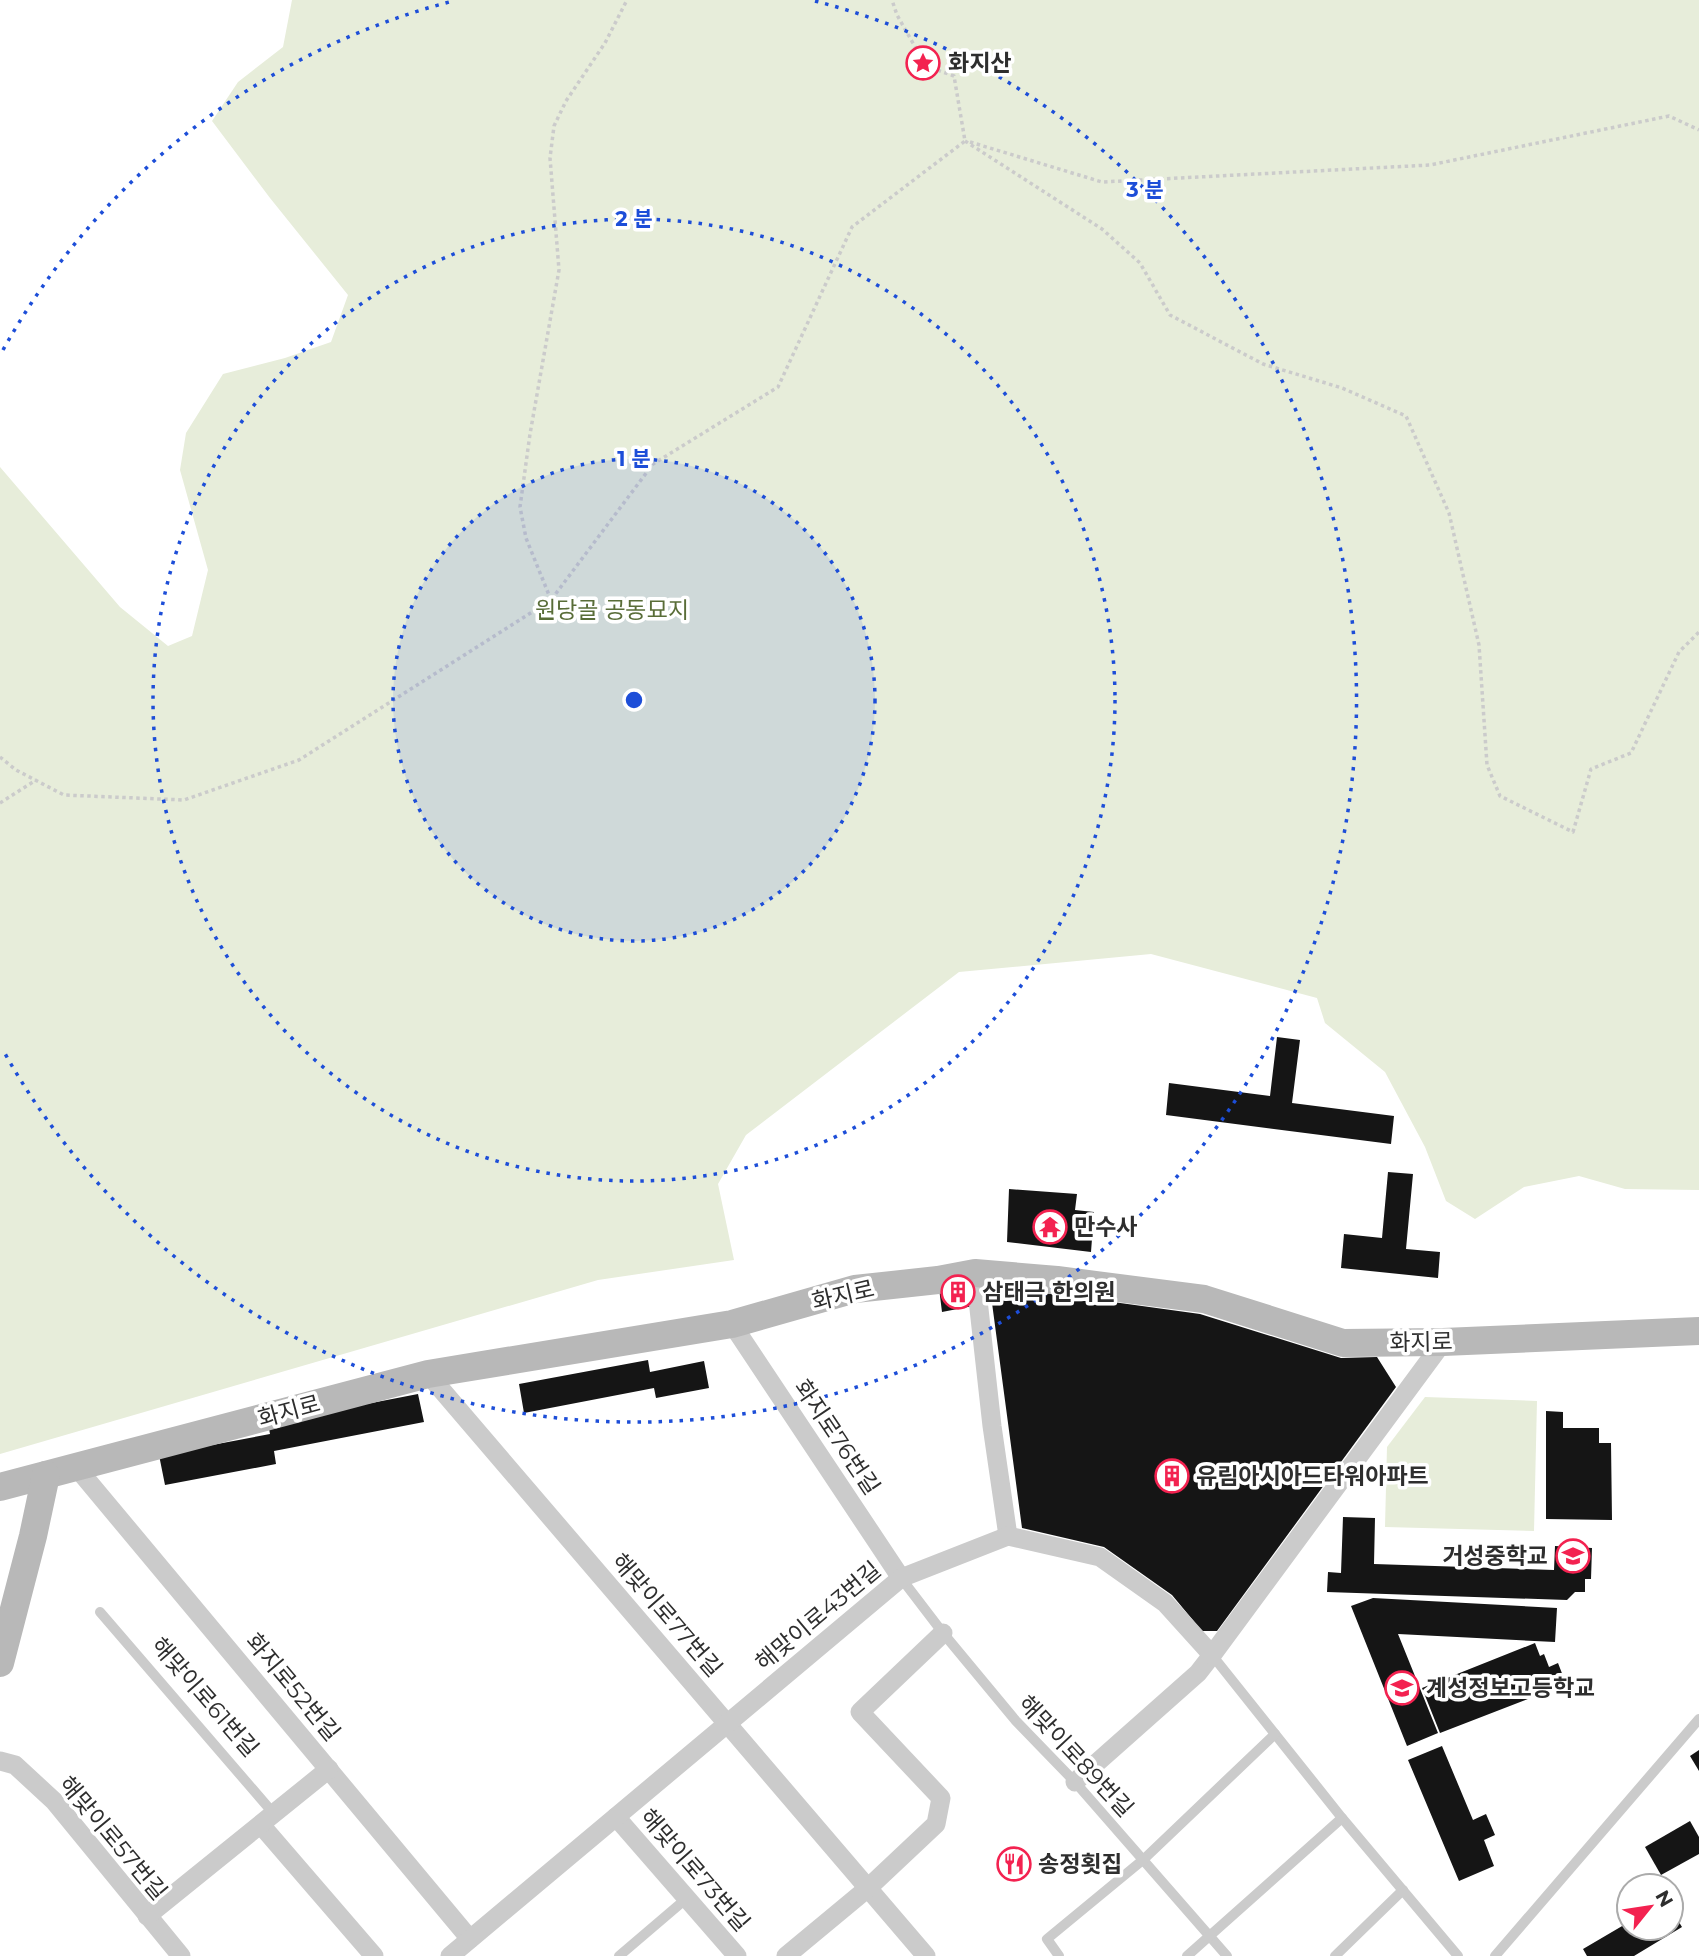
<svg xmlns="http://www.w3.org/2000/svg" width="1699" height="1956" font-family="Montserrat,'Noto Sans KR',sans-serif">
  <rect width="100%" height="100%" fill="#fff"/>
  <!-- green -->
  <g fill="#e7edda">
    <path d="M292 0H1699V1190L1625 1189 1579 1176 1524 1187 1475 1219 1446 1201 1425 1147 1385 1072 1325 1023 1317 998 1151 954 959 972 746 1135 718 1184 734 1260 598 1280 0 1454V467L120 607 168 646 192 636 208 570 180 470 186 433 223 374 285 358 331 342 348 295 270 198 212 121 238 82 283 47Z"/>
    <path d="M1425 1397 1537 1401 1534 1531 1385 1527 1387 1447Z"/>
  </g>
  <!-- building -->
  <g fill="#151515">
    <path d="M1277 1037 1300 1040 1292 1103 1394 1116 1391 1144 1166 1115 1169 1083 1270 1096Z"/>
    <path d="M1388 1172 1413 1174 1406 1249 1440 1252 1438 1278 1341 1268 1344 1234 1382 1238Z"/>
    <path d="M1009 1189 1077 1194 1075 1210 1094 1212 1091 1252 1007 1242Z"/>
    <path d="M975 1273 978 1305 942 1312 938 1280Z"/>
    <path d="M1004 1291 1055 1294 1200 1314 1341 1358 1377 1357 1396 1387 1217 1631H1202L1172 1595 1104 1547 1022 1528 992 1303Z"/>
    <path d="M648 1360 650 1372 704 1361 709 1388 656 1398 654 1388 524 1413 519 1384Z"/>
    <path d="M418 1394 424 1422 274 1451 276 1464 165 1485 159 1455 270 1434 268 1423Z"/>
    <path d="M1546 1411 1563 1412V1428H1599V1443H1611L1612 1520 1546 1519Z"/>
    <path d="M1343 1517 1375 1518 1374 1564 1554 1570 1555 1546 1592 1548 1591 1579H1585V1592H1575L1567 1600 1327 1592 1328 1572 1341 1573Z"/>
    <path d="M1373 1598 1557 1608 1555 1642 1398 1634 1438 1733 1407 1746 1351 1606Z"/>
    <path d="M1535 1643 1540 1656 1544 1654 1549 1667 1558 1663 1563 1676 1548 1682 1551 1690 1440 1733 1422 1688Z"/>
    <path d="M1442 1746 1473 1820 1486 1814 1495 1835 1484 1840 1494 1866 1459 1881 1408 1760Z"/>
    <path d="M1699 1750V1771L1690 1756Z"/>
    <path d="M1690 1821 1699 1837V1854L1661 1875 1645 1847Z"/>
    <path d="M1671 1909 1682 1927 1634 1956H1587L1583 1949 1629 1922V1928H1671Z"/>
  </g>
  <g fill="none" stroke-linecap="round" stroke-linejoin="round">
    <!-- path -->
    <g stroke="#cbcbcb" stroke-width="3.5" stroke-dasharray="3.5 3.5" stroke-linecap="butt">
      <path d="M965 141 1102 229 1140 263 1170 315 1263 364 1342 388 1406 416 1449 513 1479 645 1487 765 1500 796 1573 832 1591 769 1631 753 1679 652 1699 632"/>
      <path d="M970 142 1102 182 1430 165 1669 116 1699 130"/>
      <path d="M551 600 526 538 520 507 530 434 559 270 550 158 554 126 566 101 605 43 627 0"/>
      <path d="M0 757 16 770 64 795 184 800 299 760 551 600 653 464 778 387 852 227 965 141 954 76 926 66 897 15 892 0"/>
      <path d="M0 803 36 780"/>
    </g>
    <!-- lane -->
    <g stroke="#cbcbcb" stroke-width="10">
      <path d="M901 1578 943 1633 1016 1721 1075 1782 1227 1956"/>
      <path d="M100 1612 274 1814"/>
      <path d="M1212 1655 1342 1818 1458 1956"/>
      <path d="M619 1956 687 1898"/>
      <path d="M1059 1956 1047 1939 1144 1859 1275 1734"/>
      <path d="M1187 1956 1342 1818"/>
      <path d="M1335 1956 1403 1890"/>
      <path d="M1495 1956 1699 1719"/>
    </g>
    <!-- street -->
    <g stroke="#cbcbcb" stroke-width="19">
      <path d="M975 1273 992 1426 1008 1536"/>
      <path d="M732 1324 901 1578"/>
      <path d="M428 1374 926 1956"/>
      <path d="M77 1468 470 1939"/>
      <path d="M0 1761 15 1765 54 1801 181 1956"/>
      <path d="M1075 1782 1198 1673 1212 1655"/>
      <path d="M616 1817 737 1956"/>
      <path d="M261 1825 374 1956"/>
      <path d="M147 1916 329 1769"/>
      <path d="M450 1956 901 1578 1008 1536 1100 1557 1165 1603 1212 1655 1443 1342"/>
      <path d="M786 1956 868 1888 936 1824 941 1798 860 1712 943 1633"/>
    </g>
    <!-- secondary -->
    <g stroke="#b8b8b8" stroke-width="28">
      <path d="M0 1487 428 1374 732 1324 855 1289 938 1280 975 1273 1057 1280 1204 1299 1343 1343 1443 1342 1699 1331"/>
      <path d="M0 1663 33 1536 46 1475"/>
    </g>
  </g>
  <!-- distance rings -->
  <circle cx="634" cy="700" r="241" fill="#1d4ed8" fill-opacity=".12"/>
  <g fill="none" stroke="#1d4ed8" stroke-width="3.5" stroke-dasharray="3.5 7">
    <circle cx="634" cy="700" r="241"/>
    <circle cx="634" cy="700" r="481"/>
    <path d="M3 350A722 722 0 0 1 453 1M815 1A722 722 0 1 1 3 1050"/>
  </g>
  <!-- icons -->
  <defs>
    <symbol id="sight-ring" viewBox="-11 -11 22 22"><circle r="9.5" fill="#fff" stroke="#f32250" stroke-width="1.5"/><path d="M0-6L1.8-2.2L6-1.7L2.9 1.2L3.7 5.4L0 3.3L-3.7 5.4L-2.9 1.2L-6-1.7L-1.8-2.2Z" fill="#f32250"/></symbol>
    <symbol id="temple-ring" viewBox="-11 -11 22 22"><circle r="9.5" fill="#fff" stroke="#f32250" stroke-width="1.5"/><path d="M0-6L5-2H3V0L6.5 2.5H4V6H1.5V3h-3V6H-4V2.5H-6.5L-3 0V-2H-5Z" fill="#f32250"/></symbol>
    <symbol id="building-ring" viewBox="-11 -11 22 22"><circle r="9.5" fill="#fff" stroke="#f32250" stroke-width="1.5"/><path d="M-4-6H4V6H1V3H-1V6H-4ZM-2.5-4.3h1.7v1.8h-1.7ZM.8-4.3h1.7v1.8H.8ZM-2.5-1h1.7V.8h-1.7ZM.8-1h1.7V.8H.8Z" fill="#f32250"/></symbol>
    <symbol id="school-ring" viewBox="-11 -11 22 22"><circle r="9.5" fill="#fff" stroke="#f32250" stroke-width="1.5"/><path d="M0-5L7-2L0 1L-7-2ZM-4 1L0 2.5L4 1V4Q0 6-4 4Z" fill="#f32250"/></symbol>
    <symbol id="restaurant-ring" viewBox="-11 -11 22 22"><circle r="9.5" fill="#fff" stroke="#f32250" stroke-width="1.5"/><path d="M-5-6h1v4h1v-4h1v4h1v-4h1v5L-1.5 .5V6h-2V.5L-5-1ZM5-6V6H3V1.5H1.5Q1.5-4 5-6Z" fill="#f32250"/></symbol>
  </defs>
  <g fill-rule="evenodd">
    <use href="#sight-ring" x="904" y="44" width="38" height="38"/>
    <use href="#temple-ring" x="1031" y="1208" width="38" height="38"/>
    <use href="#building-ring" x="939" y="1273" width="38" height="38"/>
    <use href="#building-ring" x="1153" y="1457" width="38" height="38"/>
    <use href="#school-ring" x="1554" y="1537" width="38" height="38"/>
    <use href="#school-ring" x="1383" y="1669" width="38" height="38"/>
    <use href="#restaurant-ring" x="995" y="1845" width="38" height="38"/>
  </g>
  <g text-anchor="middle" dominant-baseline="central" stroke-width="7" stroke-linejoin="round" paint-order="stroke">
    <!-- poi labels -->
    <g font-size="23" font-weight="bold" fill="#2e2e2e" stroke="#fff" text-anchor="start">
      <text x="948" y="63">화지산</text>
      <text x="1074" y="1227">만수사</text>
      <text x="982" y="1292">삼태극 한의원</text>
      <text x="1196" y="1476">유림아시아드타워아파트</text>
      <text x="1548" y="1556" text-anchor="end">거성중학교</text>
      <text x="1426" y="1688">계성정보고등학교</text>
      <text x="1038" y="1864">송정횟집</text>
    </g>
    <!-- park labels -->
    <g font-size="23" fill="#596d38" stroke="#fff">
      <text x="612" y="610">원당골 공동묘지</text>
    </g>
    <!-- street labels -->
    <g font-size="23" fill="#2e2e2e" stroke="#fff">
      <text transform="translate(843 1295) rotate(-13)">화지로</text>
      <text transform="translate(1421 1342) rotate(-1)">화지로</text>
      <text transform="translate(289 1411) rotate(-15)">화지로</text>
      <text transform="translate(837 1437) rotate(56)">화지로76번길</text>
      <text transform="translate(667 1615) rotate(49)">해맞이로77번길</text>
      <text transform="translate(818 1616) rotate(-40)">해맞이로43번길</text>
      <text transform="translate(293 1687) rotate(50)">화지로52번길</text>
      <text transform="translate(205 1697) rotate(49)">해맞이로61번길</text>
      <text transform="translate(1076 1756) rotate(47)">해맞이로89번길</text>
      <text transform="translate(113 1838) rotate(50)">해맞이로57번길</text>
      <text transform="translate(695 1870) rotate(49)">해맞이로73번길</text>
    </g>
  </g>
  <circle cx="634" cy="700" r="10" fill="#1d4ed8" stroke="#fff" stroke-width="3.5"/>
  <g font-size="21" text-anchor="middle" font-weight="bold" fill="#1d4ed8" stroke="#fff" stroke-width="7" stroke-linejoin="round" paint-order="stroke">
    <text x="1145" y="197">3 분</text>
    <text x="634" y="226">2 분</text>
    <text x="634" y="466">1 분</text>
  </g>
  <!-- north arrow -->
  <g transform="translate(1650 1907) rotate(60)"><circle r="33" fill="#ffffff" stroke="#ababab" stroke-width="2"/>
  <path d="M0-5L12 26L0 18L-12 26Z" fill="#f32250"/>
  <text y="-10" font-size="19" font-weight="bold" text-anchor="middle" fill="#2e2e2e">N</text>
  </g>
</svg>
